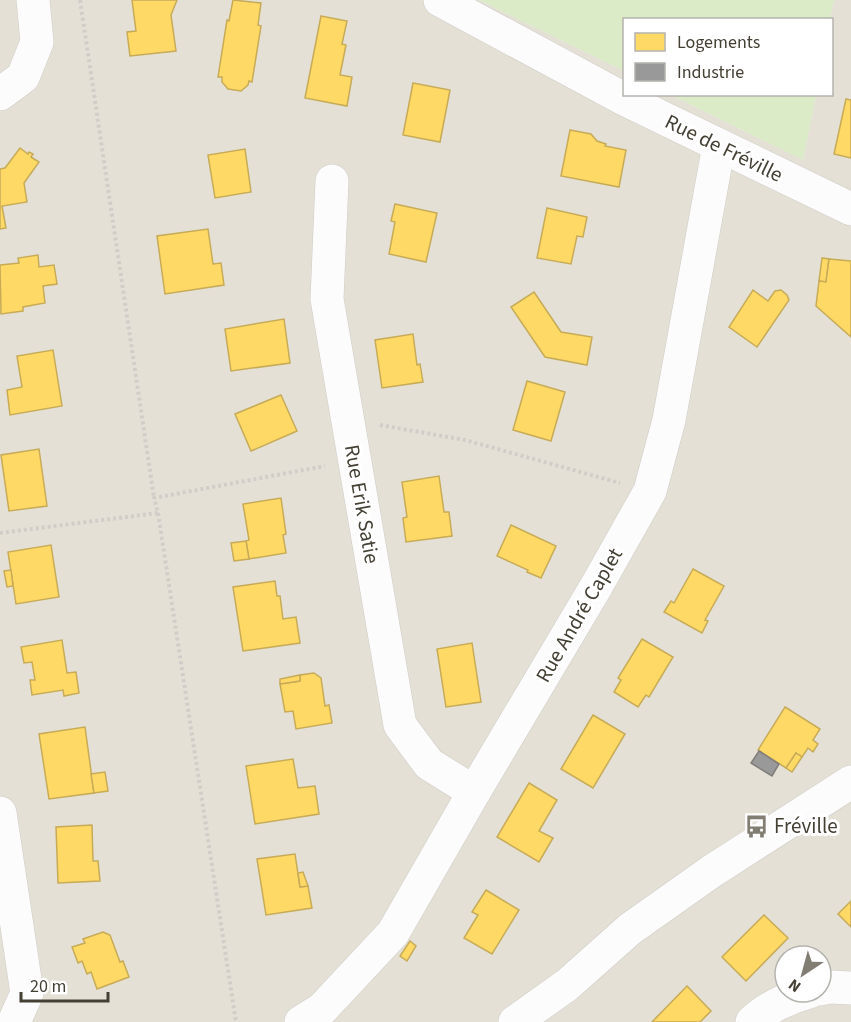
<svg xmlns="http://www.w3.org/2000/svg" width="851" height="1022" font-family="'Source Sans 3',sans-serif">
  <rect width="100%" height="100%" fill="#f0eee8"/>
  <!-- residential -->
  <path fill="#e4e0d5" fill-rule="evenodd" d="M0 0H479L624 71V94L671 95 803 160 816 95 832 94V20L830 19 834 0H851V1022H0ZM785 956H821V992H785Z"/>
  <!-- green -->
  <g fill="#dbebc7">
    <path d="M479 0H834L830 19 624 20V71Z"/>
    <path d="M671 95H816L803 160Z"/>
  </g>
  <!-- homes -->
  <g fill="#ffd966" stroke="#c7ab57" stroke-width="1.5">
    <path d="M132 0H177L171 15 176 51 130 56 127 32 136 31Z"/>
    <path d="M233 0 261 3 258 25 261 26 252 82 249 81 248 85 241 91 228 89 222 82V77H218L227 20 229 21Z"/>
    <path d="M321 16 347 21 342 44 346 45 340 75 352 77 347 106 305 98Z"/>
    <path d="M413 83 450 90 440 142 403 135Z"/>
    <path d="M846 99 851 100V158L834 154Z"/>
    <path d="M570 130 591 134 597 141 606 144 605 146 626 150 619 187 561 176Z"/>
    <path d="M20 148 28 154 29 152 33 154 31 157 39 162 24 183 27 202 2 206 6 228 0 229V169L5 168Z"/>
    <path d="M245 149 251 192 215 198 208 155Z"/>
    <path d="M395 204 437 213 426 262 389 254 395 222 391 221Z"/>
    <path d="M547 208 587 217 583 237 577 236 571 264 537 258Z"/>
    <path d="M208 229 213 264 221 263 224 285 165 294 157 236Z"/>
    <path d="M38 255 39 267 54 265 57 284 43 286 45 303 23 307V311L1 314 0 265 19 263 18 258Z"/>
    <path d="M822 258 829 259 826 282 819 281Z"/>
    <path d="M829 259 851 261V337L816 306 819 281 826 282Z"/>
    <path d="M753 290 768 301 775 291 781 290 787 295 789 300 757 347 729 327Z"/>
    <path d="M534 292 561 332 592 337 587 365 545 357 511 307Z"/>
    <path d="M284 319 290 363 231 371 225 329Z"/>
    <path d="M413 334 417 365 420 364 423 382 382 388 375 340Z"/>
    <path d="M53 350 62 406 10 415 7 390 22 387 17 356Z"/>
    <path d="M527 381 565 392 551 441 513 430Z"/>
    <path d="M281 395 297 431 251 451 235 414Z"/>
    <path d="M39 449 47 506 9 511 1 455Z"/>
    <path d="M439 476 444 512H449L452 536 406 542 403 518 407 517 402 482Z"/>
    <path d="M281 498 286 534 283 535 286 553 249 559 246 541 249 540 243 504Z"/>
    <path d="M511 525 556 546 541 578 527 572 528 570 497 556Z"/>
    <path d="M246 541 249 559 234 561 231 543Z"/>
    <path d="M51 545 59 597 16 604 8 552Z"/>
    <path d="M693 569 724 586 705 620 708 621 702 633 664 612 671 601 674 603Z"/>
    <path d="M11 570 13 586 7 587 4 571Z"/>
    <path d="M275 581 277 596H280L283 619 296 617 300 643 243 651 233 587Z"/>
    <path d="M642 639 673 657 649 697 646 695 638 707 614 692 621 680 618 678Z"/>
    <path d="M62 640 67 673 76 672 79 693 64 696 63 690 32 695 30 680H35L32 662 24 663 21 647Z"/>
    <path d="M472 643 481 702 446 707 437 649Z"/>
    <path d="M314 673 321 678 325 706 329 705 332 723 296 729 293 711 285 712 280 684 300 681V675Z"/>
    <path d="M300 675V681L280 684V679Z"/>
    <path d="M785 707 820 729 813 740 818 744 813 752 808 748 802 757 796 753 786 768 758 750Z"/>
    <path d="M593 715 625 734 593 788 561 769Z"/>
    <path d="M85 727 94 793 49 799 39 734Z"/>
    <path d="M796 753 802 757 792 772 786 768Z"/>
    <path d="M293 759 298 788 315 786 319 814 255 824 246 766Z"/>
    <path d="M105 772 108 791 94 793 91 774Z"/>
    <path d="M529 783 557 800 539 831 553 838 539 862 497 837Z"/>
    <path d="M92 825 93 861H98L100 881 58 883 56 827Z"/>
    <path d="M295 854 300 887 308 886 312 908 266 915 257 859Z"/>
    <path d="M303 872 308 886 300 887 298 873Z"/>
    <path d="M486 890 519 910 492 954 464 938 478 915 472 912Z"/>
    <path d="M851 901V927L838 914Z"/>
    <path d="M764 915 788 938 746 981 722 957Z"/>
    <path d="M103 932 110 935 120 962 123 961 129 977 97 989 91 972 87 974 82 961 78 963 72 947 85 943 83 939Z"/>
    <path d="M410 941 416 946 407 961 400 956Z"/>
    <path d="M687 986 711 1011 700 1022H652Z"/>
  </g>
  <!-- industry -->
  <path fill="#999" stroke="#807e7b" stroke-width="1.5" d="M759 751 779 764 772 776 751 763Z"/>
  <g fill="none" stroke-linecap="round" stroke-linejoin="round">
    <defs>
      <g id="minor">
        <path d="M440 0 624 99 851 209"/>
        <path d="M0 94 23 77 37 42 33 0"/>
        <path d="M332 181 327 299 400 725 429 764 474 792"/>
        <path d="M0 813 27 993 14 1022"/>
        <path d="M821 989 830 987 851 988"/>
        <path d="M301 1022 322 1009 393 933 474 792 597 585 650 491 669 420 719 145"/>
        <path d="M752 1022C766 1008 790 997 809 992"/>
      </g>
      <path id="tertiary" d="M515 1022 567 985 630 929 712 871 851 782"/>
    </defs>
    <!-- minor casing -->
    <use href="#minor" stroke="#ceccc6" stroke-width="34"/>
    <!-- tertiary casing -->
    <use href="#tertiary" stroke="#ceccc6" stroke-width="34"/>
    <!-- path -->
    <g stroke="#d1cec9" stroke-width="4" stroke-dasharray="3 3" stroke-linecap="butt">
      <path d="M80 0 154 498"/>
      <path d="M380 425 465 440 620 483"/>
      <path d="M158 513 236 1022"/>
      <path d="M0 533 158 513 154 498 325 466"/>
    </g>
    <!-- minor -->
    <use href="#minor" stroke="#fdfcfc" stroke-width="33"/>
    <!-- tertiary -->
    <use href="#tertiary" stroke="#fdfcfc" stroke-width="33"/>
  </g>
  <!-- icons -->
  <defs>
    <symbol id="bus-bare" viewBox="-9 -9 18 18"><path d="M-5-6H5V4H4V6H2V4H-2V6H-4V4H-5ZM-3.5-4V0h7V-4ZM-3.5 1.2v1.5H-2V1.2ZM2 1.2v1.5H3.5V1.2Z" fill="#817d73" stroke="#fff" stroke-width="2.5" paint-order="stroke"/></symbol>
  </defs>
  <g fill-rule="evenodd">
    <use href="#bus-bare" x="740" y="810" width="33" height="33"/>
  </g>
  <g text-anchor="middle" dominant-baseline="central" stroke-width="6" stroke-linejoin="round" paint-order="stroke">
    <!-- street labels -->
    <g font-size="21" fill="#454034" stroke="#fff">
      <text transform="translate(724 148) rotate(26)">Rue de Fréville</text>
      <text transform="translate(362 504) rotate(80)">Rue Erik Satie</text>
      <text transform="translate(579 615) rotate(-60)">Rue André Caplet</text>
    </g>
    <!-- poi labels -->
    <g font-size="21" fill="#454034" stroke="#fff" text-anchor="start">
      <text x="774" y="826">Fréville</text>
    </g>
  </g>
  <!-- legend -->
  <rect x="623" y="18" width="210" height="78" fill="#ffffff" stroke="#b5b3ae" stroke-width="1.5"/>
  <rect x="635" y="33" width="30" height="18" fill="#ffd966" stroke="#b5b3ae" stroke-width="1.5"/>
  <text x="677" y="48" font-size="18" fill="#454034">Logements</text>
  <rect x="635" y="63" width="30" height="18" fill="#999999" stroke="#b5b3ae" stroke-width="1.5"/>
  <text x="677" y="78" font-size="18" fill="#454034">Industrie</text>
  <!-- north arrow -->
  <g transform="translate(803 974) rotate(216)"><circle r="28" fill="#ffffff" stroke="#b5b3ae" stroke-width="1.5"/>
  <path d="M0-4.5L10 22L0 15L-10 22Z" fill="#817d73"/>
  <text y="-9" font-size="16" font-weight="bold" text-anchor="middle" fill="#454034">N</text>
  </g>
  <!-- scale -->
  <path d="M21 992v9h87v-9" fill="none" stroke="#454034" stroke-width="3"/>
  <text x="30" y="992" font-size="18" fill="#454034" stroke="#ffffff" stroke-width="4.5" paint-order="stroke">20 m</text>
</svg>
